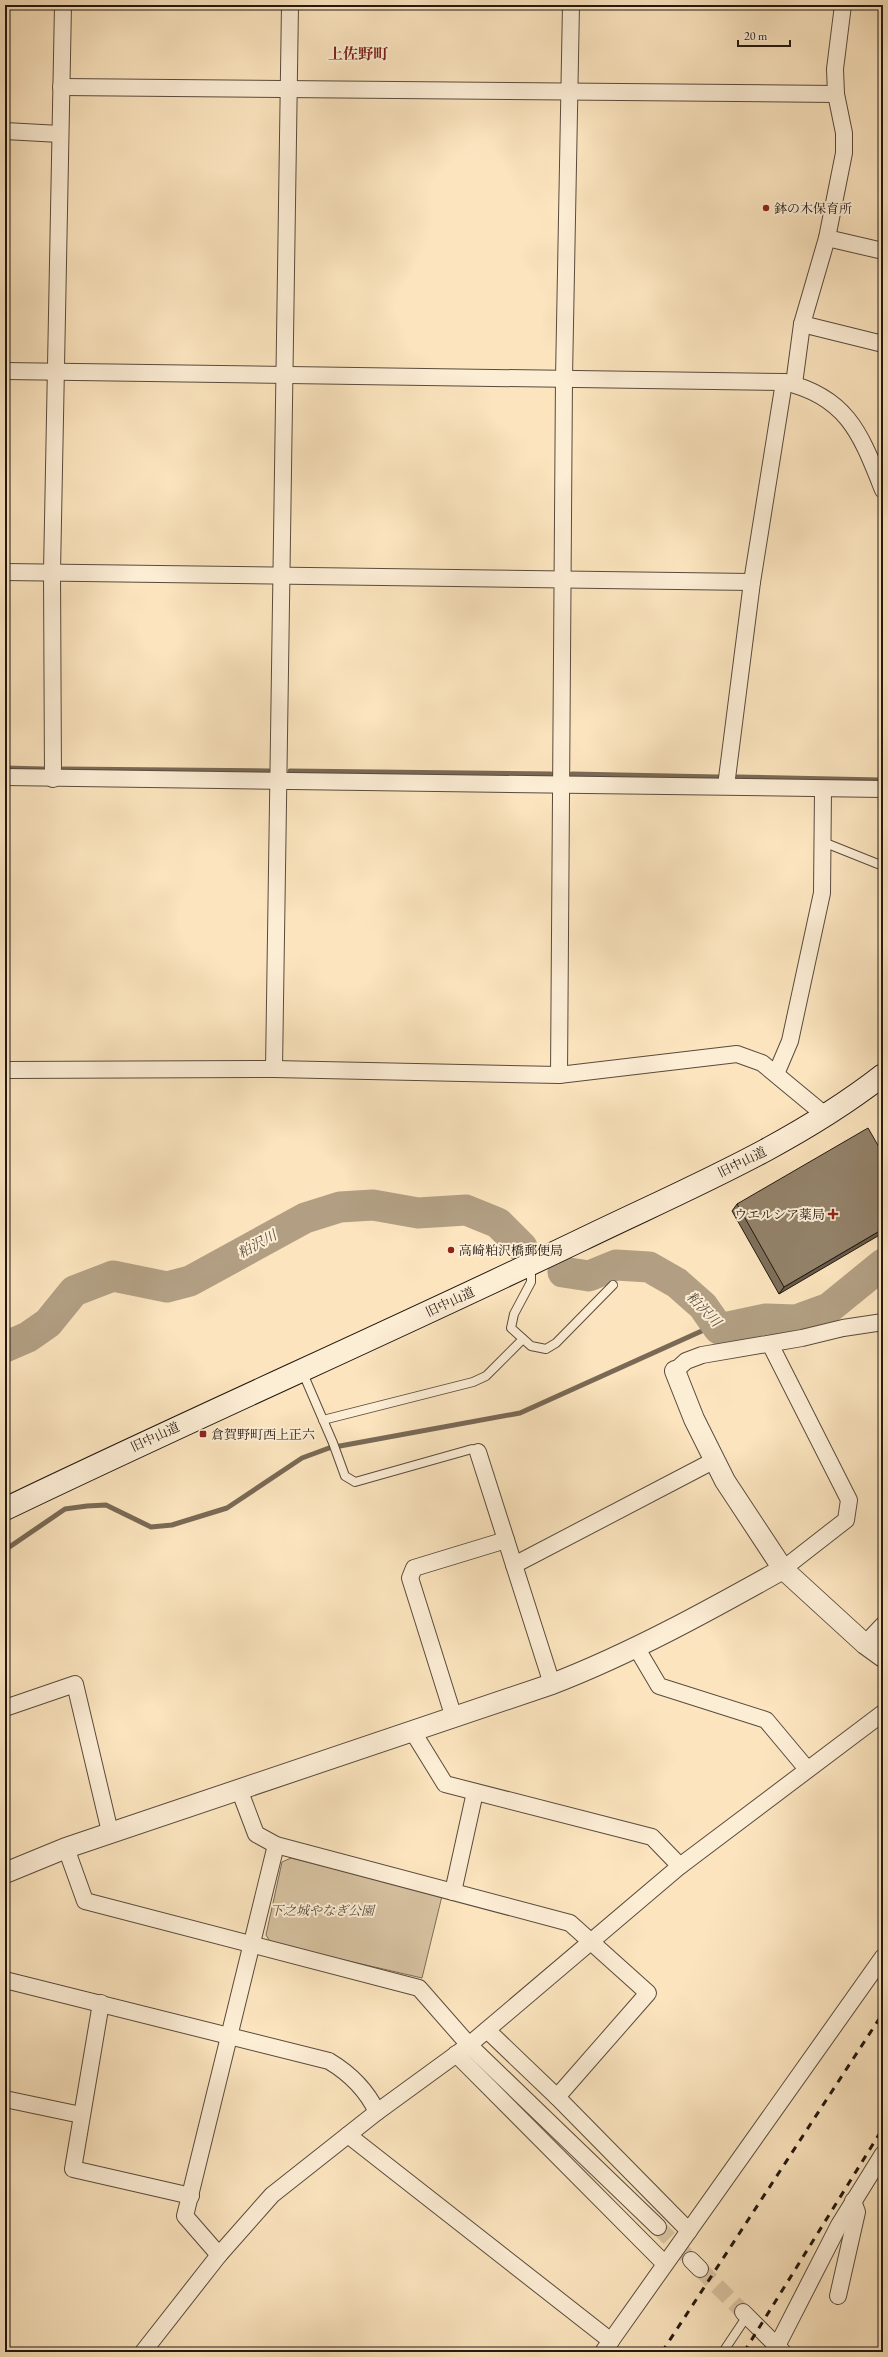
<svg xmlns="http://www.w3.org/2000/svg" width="888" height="2357" font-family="'EB Garamond','Noto Serif JP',serif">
  <rect width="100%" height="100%" fill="#fbe4be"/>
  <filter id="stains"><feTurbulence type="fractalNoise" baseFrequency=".005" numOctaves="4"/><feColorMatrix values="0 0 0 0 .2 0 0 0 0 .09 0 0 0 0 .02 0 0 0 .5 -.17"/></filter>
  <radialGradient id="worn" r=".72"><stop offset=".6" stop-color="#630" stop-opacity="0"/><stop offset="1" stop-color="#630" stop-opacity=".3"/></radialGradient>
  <!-- green -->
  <path fill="#d6c1a0" stroke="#7c6c58" d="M291 1858 442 1896 422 1978 271 1943 266 1935 282 1862Z"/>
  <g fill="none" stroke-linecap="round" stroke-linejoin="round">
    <!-- stream -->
    <g stroke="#796955" stroke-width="5">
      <path d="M5 768 43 769"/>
      <path d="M63 769 269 771"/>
      <path d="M290 771 551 774"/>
      <path d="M572 774 718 777"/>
      <path d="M737 777 880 780 883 768"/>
      <path d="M5 1550 65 1509 87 1506 106 1505 151 1527 172 1525 227 1508 302 1458 329 1448 520 1413 715 1325"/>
    </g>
    <!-- river -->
    <g stroke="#b29f83" stroke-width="31">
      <path d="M563 1272 589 1276 616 1265 649 1267 677 1283 703 1306 719 1329 766 1319 796 1320 829 1308 883 1264"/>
      <path d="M5 1347 28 1337 48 1323 74 1291 113 1276 167 1287 190 1281 305 1218 340 1207 373 1205 418 1213 466 1210 498 1223 522 1247"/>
    </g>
    <!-- minor-tunnel -->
    <g stroke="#dbc5a4" stroke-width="16" stroke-dasharray="16 8" stroke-linecap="butt">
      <path d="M658 2227 691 2260"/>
      <path d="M700 2269 743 2312"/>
    </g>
    <defs>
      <g id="service">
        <path d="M823 842 883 866"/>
        <path d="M531 1265V1282L514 1314 511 1328 531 1346 546 1349 556 1343 613 1285"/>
        <path d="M302 1371 333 1443 345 1476 355 1482 472 1449 478 1452"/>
        <path d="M323 1420 473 1382 486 1376 523 1339"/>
        <path d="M723 2352 747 2316"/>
      </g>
      <g id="minor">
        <path d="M61 87 836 94"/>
        <path d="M5 131 60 134"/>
        <path d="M827 238 883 251"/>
        <path d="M802 324 883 344"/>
        <path d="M5 371 784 382C848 397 861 435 883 490"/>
        <path d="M794 384 802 324 827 238 844 153V133L836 94 835 69 843 5"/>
        <path d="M5 572 752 582"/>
        <path d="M5 777 883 789"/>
        <path d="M53 779 52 572 63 5"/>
        <path d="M726 786 752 582 784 382"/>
        <path d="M274 1069 290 5"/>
        <path d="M5 1070 274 1069 559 1075 737 1054 762 1063 826 1116"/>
        <path d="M776 1074 790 1041 822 893 823 790"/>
        <path d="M559 1075 564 378 571 5"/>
        <path d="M770 1344 849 1500 846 1520 783 1569"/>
        <path d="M675 1371 686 1361 702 1355 802 1338 843 1328 883 1322"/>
        <path d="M478 1452 552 1684"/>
        <path d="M514 1565 715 1460"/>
        <path d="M865 1644 883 1625"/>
        <path d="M636 1647 659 1686 766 1720 807 1769"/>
        <path d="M5 1708 75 1684 110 1832"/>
        <path d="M454 1718 410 1578 414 1568 506 1540"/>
        <path d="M413 1732 445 1784 652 1837 680 1866"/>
        <path d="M239 1789 256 1834 276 1845 570 1923 648 1993 557 2097"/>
        <path d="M66 1848 85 1901 419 1988 469 2045 658 2227"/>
        <path d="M453 1892 475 1792"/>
        <path d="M5 1980 329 2061C349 2073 367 2091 377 2112"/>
        <path d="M101 2003 73 2169 191 2196"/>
        <path d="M487 2030 557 2097 689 2231"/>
        <path d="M456 2054 664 2263"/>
        <path d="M5 2099 81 2115"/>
        <path d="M348 2135 611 2341"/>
        <path d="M219 2255 185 2216 276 1845"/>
        <path d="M691 2260 700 2269"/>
        <path d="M838 2296 857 2212 853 2201"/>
        <path d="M743 2312 783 2352"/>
        <path d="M777 2346 839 2225 883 2154"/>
        <path d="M143 2352 219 2255 272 2195 377 2112 469 2045 680 1866 883 1713"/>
        <path d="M603 2352 883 1957"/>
      </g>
      <g id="tertiary">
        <path d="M675 1371 694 1419 725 1481 783 1569 865 1644 883 1657"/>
        <path d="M5 1873 66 1848 552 1684C632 1653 708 1611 783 1569"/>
      </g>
      <path id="secondary" d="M5 1509C196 1417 390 1332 581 1240 684 1190 792 1146 883 1075"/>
    </defs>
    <!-- service casing -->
    <use href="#service" stroke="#594b3c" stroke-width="10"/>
    <!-- minor casing -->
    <use href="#minor" stroke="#594b3c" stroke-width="18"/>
    <!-- tertiary casing -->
    <use href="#tertiary" stroke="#594b3c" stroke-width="22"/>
    <!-- secondary casing -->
    <use href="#secondary" stroke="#231810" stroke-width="24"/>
    <!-- service -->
    <use href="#service" stroke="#fcedd5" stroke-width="8"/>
    <!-- minor -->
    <use href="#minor" stroke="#fcedd5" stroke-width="16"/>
    <!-- tertiary -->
    <use href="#tertiary" stroke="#fcedd5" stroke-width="20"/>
    <!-- secondary -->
    <use href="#secondary" stroke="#fcedd5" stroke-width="22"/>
    <!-- rail -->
    <g stroke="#231810" stroke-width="3" stroke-dasharray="7 7" stroke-linecap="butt">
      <path d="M662 2352 883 2013"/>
      <path d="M744 2352 883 2128"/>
    </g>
  </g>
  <!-- wall -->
  <path fill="#7e705b" stroke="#231810" d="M883 1154 779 1294 732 1211 737 1204Z"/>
  <!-- shaded-wall -->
  <path fill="#675b4a" stroke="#231810" d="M883 1229V1233L779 1294 784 1287Z"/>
  <!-- building -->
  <path fill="#93826a" stroke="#231810" d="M868 1128 883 1154V1229L784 1287 737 1204Z"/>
  <!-- markers -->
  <g fill="#8f2418" stroke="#fcedd5" stroke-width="1.5">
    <circle cx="766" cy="208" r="4"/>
    <path d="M831 1208h4v4h4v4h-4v4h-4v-4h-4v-4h4z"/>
    <circle cx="451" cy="1250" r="4"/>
    <rect x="199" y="1430" width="8" height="8" rx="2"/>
  </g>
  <g text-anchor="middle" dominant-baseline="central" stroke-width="4" stroke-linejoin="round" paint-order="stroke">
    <!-- poi labels -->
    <g font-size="13" fill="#231810" stroke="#fcedd5" text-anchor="start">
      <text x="774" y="208">鉢の木保育所</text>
      <text x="825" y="1214" text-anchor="end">ウエルシア薬局</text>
      <text x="459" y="1250">高崎粕沢橋郵便局</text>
      <text x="211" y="1434">倉賀野町西上正六</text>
    </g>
    <!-- street labels -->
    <g font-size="13" fill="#231810" stroke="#fcedd5">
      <text transform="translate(742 1162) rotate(-26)">旧中山道</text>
      <text transform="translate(450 1302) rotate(-25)">旧中山道</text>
      <text transform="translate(155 1437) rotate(-25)">旧中山道</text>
    </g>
    <!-- park labels -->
    <g font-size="13" font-style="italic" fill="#594b3b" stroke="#fcedd5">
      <text x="322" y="1910">下之城やなぎ公園</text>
    </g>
    <!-- water labels -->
    <g font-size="14" font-style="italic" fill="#5c4e3e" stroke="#fcedd5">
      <text transform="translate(257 1244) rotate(-29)">粕沢川</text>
      <text transform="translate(704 1309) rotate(46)">粕沢川</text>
    </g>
    <!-- quarter labels -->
    <g font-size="15" font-weight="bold" fill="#7a1f14" stroke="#fcedd5">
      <text x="358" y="53">上佐野町</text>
    </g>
  </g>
  <!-- margin -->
  <rect width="888" height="2357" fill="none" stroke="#fbe4be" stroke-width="20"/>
  <rect x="6" y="6" width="876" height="2345" fill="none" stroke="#231810" stroke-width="2"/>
  <rect x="10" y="10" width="868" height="2337" fill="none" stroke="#231810"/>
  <!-- scale -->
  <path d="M738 40v6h52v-6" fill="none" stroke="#231810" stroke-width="2"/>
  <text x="744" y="40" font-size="12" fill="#231810" stroke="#fcedd5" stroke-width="3" paint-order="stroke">20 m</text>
  <rect width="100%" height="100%" filter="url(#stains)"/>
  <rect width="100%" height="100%" fill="url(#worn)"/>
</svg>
